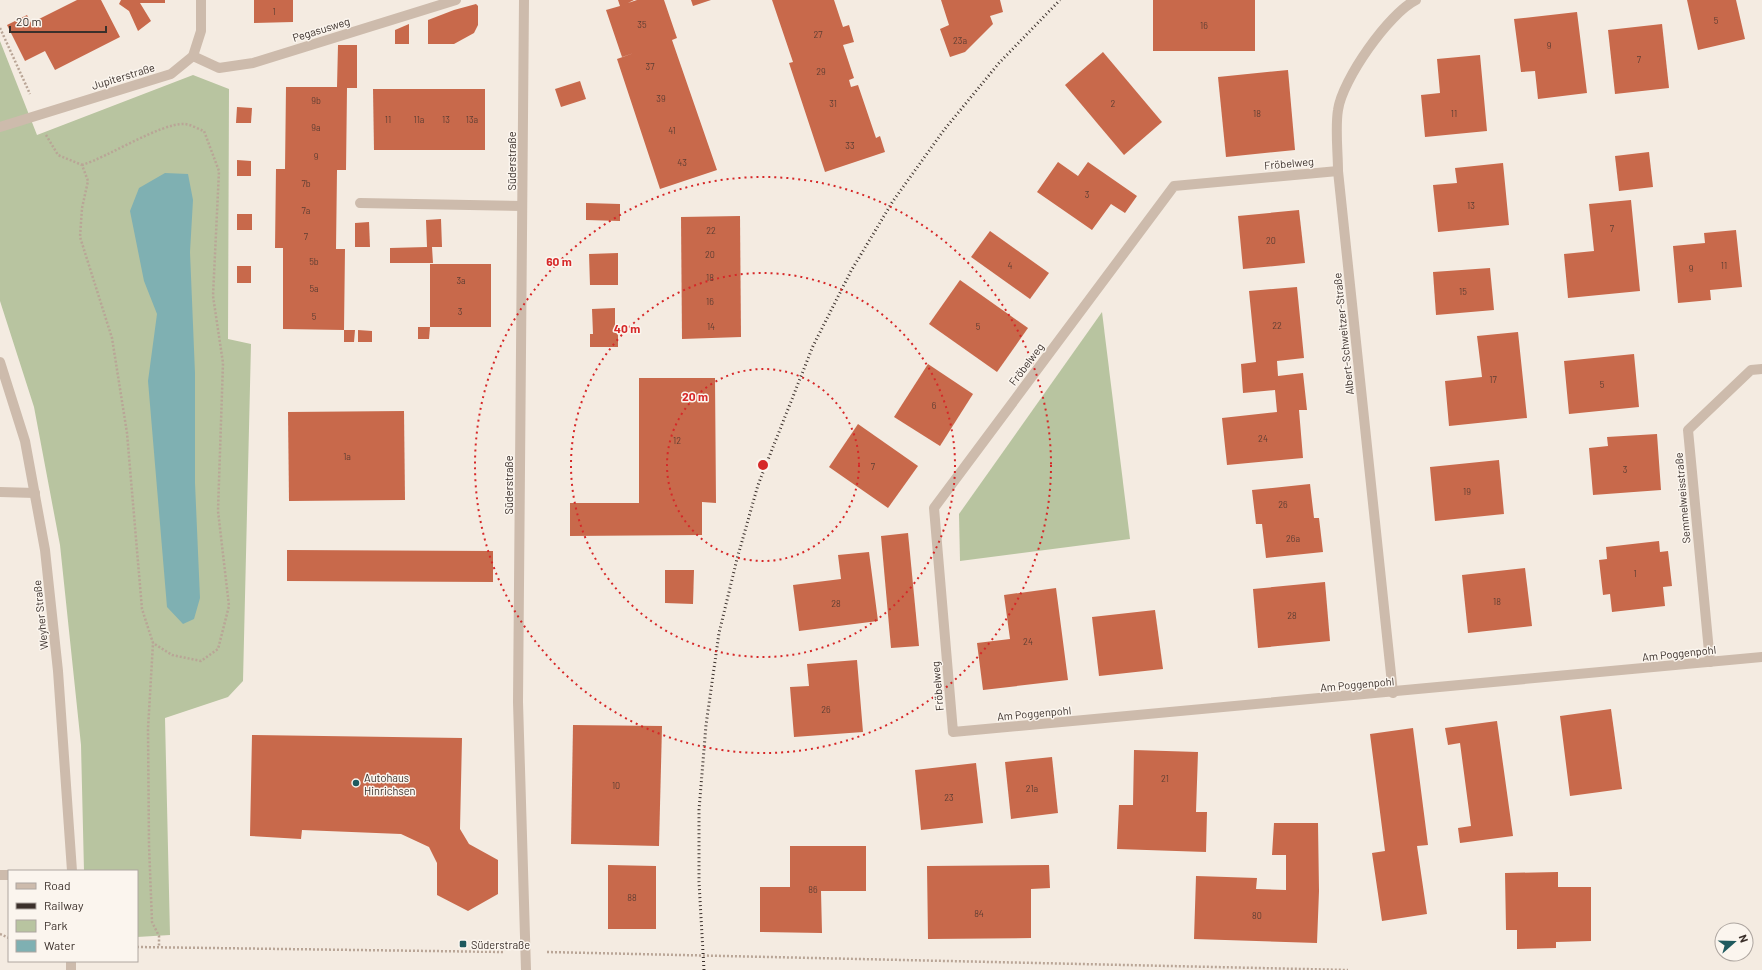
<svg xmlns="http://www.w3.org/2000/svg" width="1762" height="970" font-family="Barlow,sans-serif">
  <rect width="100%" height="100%" fill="#f4ebe1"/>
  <!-- green -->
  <g fill="#b8c4a0">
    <path d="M0 41 37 135 193 75 229 89 228 339 251 344 243 681 228 697 165 718 170 935 137 937V871H84L81 745 60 545 34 407 0 301Z"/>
    <path d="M1102 312 1130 539 960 561 959 514Z"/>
  </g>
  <!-- water -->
  <path fill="#7fb0b2" d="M165 173 188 174 193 200 190 252 195 373V483L200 598 194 619 183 624 167 607 148 381 157 314 144 281 130 211 139 188Z"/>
  <!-- building -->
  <g fill="#c8694b">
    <path d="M77 0H101L120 37 55 70 45 51 25 61 7 25 27 15 31 23Z"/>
    <path d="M121 0H165V3H140L151 21 138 31 129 11 119 4Z"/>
    <path d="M254 0H293V22L254 23Z"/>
    <path d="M618 0H634L628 3 637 0H664L677 38 672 40 717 170 660 189 617 59 634 53 622 57 606 10 620 6Z"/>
    <path d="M691 0H711L693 6Z"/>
    <path d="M772 0H834L843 27 849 25 854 42 843 45 854 78 849 80 851 87 858 85 876 138 880 136 885 152 825 172 789 63 793 62Z"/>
    <path d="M941 0H1000L1003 12 990 16 993 24 965 52 950 57 940 29 949 25Z"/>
    <rect x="1153" y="0" width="102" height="51"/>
    <path d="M1687 0H1736L1745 39 1698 50Z"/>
    <path d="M476 4 478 6V25L474 33 454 44H428V20L454 10Z"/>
    <path d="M1577 12 1587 93 1538 99 1535 71 1521 72 1514 19Z"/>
    <path d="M409 24V44H395V30Z"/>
    <path d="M1662 24 1669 88 1615 94 1608 30Z"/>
    <path d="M338 45H357V88H347L346 170H337L336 249H345L344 330H355L354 342H344V330L283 329V248H275L276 169H285L286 87H337Z"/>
    <path d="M1103 52 1162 122 1124 155 1065 85Z"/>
    <path d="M1480 55 1487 131 1425 137 1421 95 1440 93 1437 59Z"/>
    <path d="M1288 70 1295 150 1226 157 1218 77Z"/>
    <path d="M580 81 586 99 561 107 555 89Z"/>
    <path d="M373 89H485V150H374Z"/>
    <path d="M237 107 252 108 251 123H236Z"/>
    <path d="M1649 152 1653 187 1619 191 1615 156Z"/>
    <path d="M237 160 251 161V176H237Z"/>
    <path d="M1058 162 1078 176 1088 162 1137 196 1125 213 1111 204 1092 230 1037 192Z"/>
    <path d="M1503 163 1509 225 1438 232 1433 185 1457 183 1455 168Z"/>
    <path d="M1631 200 1640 291 1568 298 1564 254 1594 251 1589 204Z"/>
    <path d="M586 203 620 204V221L586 220Z"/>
    <path d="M1299 210 1305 263 1243 269 1238 216Z"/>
    <rect x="237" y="214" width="15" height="16"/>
    <path d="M740 216 741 337 682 339 681 217Z"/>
    <path d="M441 219 442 247H432L433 263H390V248L427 247 426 220Z"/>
    <path d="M369 222 370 247H355V223Z"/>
    <path d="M1736 230 1742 287 1710 290 1711 300 1678 303 1673 246 1705 243 1704 233Z"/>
    <path d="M990 231 1049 273 1030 299 971 257Z"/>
    <path d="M618 253V285H590L589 254Z"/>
    <rect x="430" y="264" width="61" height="63"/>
    <rect x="237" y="266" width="14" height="17"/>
    <path d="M1490 268 1494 310 1436 315 1433 272Z"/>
    <path d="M960 280 1028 328 997 372 929 324Z"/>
    <path d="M1297 287 1304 358 1277 361 1278 376 1303 373 1307 410H1299L1303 458 1227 465 1222 418 1277 412 1275 390 1243 393 1241 364 1256 362 1249 291Z"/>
    <path d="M615 308V333H618V347H590V334H593L592 309Z"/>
    <path d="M418 327H430L429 339H418Z"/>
    <path d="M358 330 372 331V342H358Z"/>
    <path d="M1518 332 1527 418 1449 426 1445 381 1482 377 1477 336Z"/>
    <path d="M1634 354 1639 407 1569 414 1564 361Z"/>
    <path d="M928 364 973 394 940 446 894 417Z"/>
    <path d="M639 378H715L716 503 702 502V535L570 536V503H639Z"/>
    <path d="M404 411 405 500 289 501 288 412Z"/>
    <path d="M858 424 918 466 888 508 829 467Z"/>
    <path d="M1657 434 1661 490 1593 495 1589 448 1608 446 1607 437Z"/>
    <path d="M1499 460 1504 514 1435 521 1430 467Z"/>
    <path d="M1310 484 1314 518H1319L1323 552 1266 558 1262 524H1256L1252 490Z"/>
    <path d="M908 533 919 646 891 648 881 536Z"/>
    <path d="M1659 541 1660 552 1668 551 1672 586 1663 587 1665 606 1612 612 1610 594 1603 595 1599 560 1607 559 1606 547Z"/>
    <path d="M287 550 493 551V582L287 581Z"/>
    <path d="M869 552 878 621 799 631 793 585 841 579 838 555Z"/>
    <path d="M1525 568 1532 626 1468 633 1462 575Z"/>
    <path d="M665 570H694L693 604 665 603Z"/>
    <path d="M1325 582 1330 641 1258 648 1253 589Z"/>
    <path d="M1056 588 1068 680 983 690 977 643 1010 639 1004 595Z"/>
    <path d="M1155 610 1163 669 1099 676 1092 617Z"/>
    <path d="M857 660 863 732 794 737 790 687 809 686 807 664Z"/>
    <path d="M1611 709 1622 789 1570 796 1560 716Z"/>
    <path d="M1497 721 1513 836 1460 843 1458 828 1471 826 1460 743 1448 745 1445 728Z"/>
    <path d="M573 725 662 726 659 846 571 844Z"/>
    <path d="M1413 728 1428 845 1417 846 1427 914 1382 921 1372 853 1385 851 1370 734Z"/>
    <path d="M252 735 462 738 460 829 469 844 498 860V894L468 911 437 895V863L429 847 401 834 302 830 301 839 250 836Z"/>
    <path d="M1134 750 1198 752 1196 812H1207L1206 852 1117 849 1119 805H1133Z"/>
    <path d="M1052 757 1058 813 1011 819 1005 762Z"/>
    <path d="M976 763 983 823 921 830 915 770Z"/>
    <path d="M1274 823H1318L1319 891 1317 943 1194 939 1196 876 1257 878 1256 889 1286 890V855H1272Z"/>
    <path d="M790 846H866V891H821L822 933 760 932V887H790Z"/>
    <path d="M608 865 656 866V929H608Z"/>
    <path d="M1049 865 1050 888 1031 889V938L928 939 927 866Z"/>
    <path d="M1558 872V887H1591V941L1556 942V948L1517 949V930H1506L1505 873Z"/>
  </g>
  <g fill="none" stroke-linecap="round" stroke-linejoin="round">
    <!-- path -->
    <g stroke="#b9a596" stroke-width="2.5" stroke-dasharray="2 2" stroke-linecap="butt">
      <path d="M0 28 30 94"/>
      <path d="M46 135 58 155 82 165 88 181 82 208 80 237 112 338 127 433 142 609 153 643 148 729 149 845 152 922 159 936V946"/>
      <path d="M82 165C108 157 161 123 184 124 190 124 198 129 204 131L219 171 213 296 223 363 218 511 229 606 218 649 201 661 172 655 153 643"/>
      <path d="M0 934 9 938"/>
      <path d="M137 947 504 952"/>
      <path d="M547 952 1348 970"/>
    </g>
    <!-- service -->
    <g stroke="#cdbbac" stroke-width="10">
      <path d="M360 203 522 206"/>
      <path d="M0 492 35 493"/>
    </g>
    <!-- minor -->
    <g stroke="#cdbbac" stroke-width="10">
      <path d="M524 0 518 702 526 970"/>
      <path d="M193 56 219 68 253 63 456 0"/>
      <path d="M0 127 171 74 193 56 201 31V0"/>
      <path d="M1338 171 1174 186 934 508 953 732 1762 657"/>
      <path d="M0 362 25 441 45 550 58 671 72 871"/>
      <path d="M1710 662 1688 430 1751 370 1762 369"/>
      <path d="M1393 693 1338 171C1338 152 1335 128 1338 110 1342 80 1389 13 1416 0"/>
      <path d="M0 875H9"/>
      <path d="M71 970V961"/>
    </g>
    <!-- rail -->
    <path stroke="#3b302b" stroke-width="3" stroke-dasharray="1 3" stroke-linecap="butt" d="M704 970 699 882V810L706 725 719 633 737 559 758 485 813 346 851 271 893 201 944 130 999 63 1060 0"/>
  </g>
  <!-- distance rings -->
  <g fill="none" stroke="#d62828" stroke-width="2" stroke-dasharray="2 4">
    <circle cx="763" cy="465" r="96"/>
    <circle cx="763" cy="465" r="192"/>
    <circle cx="763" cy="465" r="288"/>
  </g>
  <!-- markers -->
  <g fill="#1f5a5e" stroke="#fbf5ee" stroke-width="1.5">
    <circle cx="356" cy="783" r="4"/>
    <rect x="459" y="940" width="8" height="8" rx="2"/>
  </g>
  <g text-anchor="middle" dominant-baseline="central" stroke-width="3" stroke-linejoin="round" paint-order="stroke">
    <!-- number labels -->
    <g font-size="9" fill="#5e3e33">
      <text x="274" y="11">1</text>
      <text x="1716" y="20">5</text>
      <text x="642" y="24">35</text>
      <text x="1204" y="25">16</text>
      <text x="818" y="34">27</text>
      <text x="960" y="40">23a</text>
      <text x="1549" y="45">9</text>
      <text x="1639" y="59">7</text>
      <text x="650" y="66">37</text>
      <text x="821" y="71">29</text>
      <text x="661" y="98">39</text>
      <text x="316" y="100">9b</text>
      <text x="833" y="103">31</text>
      <text x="1113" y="103">2</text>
      <text x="1257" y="113">18</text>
      <text x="1454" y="113">11</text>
      <text x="388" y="119">11</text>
      <text x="419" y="119">11a</text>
      <text x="446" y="119">13</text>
      <text x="472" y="119">13a</text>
      <text x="316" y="127">9a</text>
      <text x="672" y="130">41</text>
      <text x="850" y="145">33</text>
      <text x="316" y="156">9</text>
      <text x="682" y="162">43</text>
      <text x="306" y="183">7b</text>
      <text x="1087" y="194">3</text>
      <text x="1471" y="205">13</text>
      <text x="306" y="210">7a</text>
      <text x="1612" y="228">7</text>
      <text x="711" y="230">22</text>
      <text x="306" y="236">7</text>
      <text x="1271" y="240">20</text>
      <text x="710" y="254">20</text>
      <text x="314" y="261">5b</text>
      <text x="1010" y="265">4</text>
      <text x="1724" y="265">11</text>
      <text x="1691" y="268">9</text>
      <text x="710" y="277">18</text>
      <text x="461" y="280">3a</text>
      <text x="314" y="288">5a</text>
      <text x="1463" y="291">15</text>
      <text x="710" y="301">16</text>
      <text x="460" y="311">3</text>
      <text x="314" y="316">5</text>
      <text x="1277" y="325">22</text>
      <text x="711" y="326">14</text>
      <text x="978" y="326">5</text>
      <text x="1493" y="379">17</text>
      <text x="1602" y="384">5</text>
      <text x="934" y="405">6</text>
      <text x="1263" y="438">24</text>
      <text x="677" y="440">12</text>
      <text x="347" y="456">1a</text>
      <text x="873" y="466">7</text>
      <text x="1625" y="469">3</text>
      <text x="1467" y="491">19</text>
      <text x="1283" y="504">26</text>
      <text x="1293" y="538">26a</text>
      <text x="1635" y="573">1</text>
      <text x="1497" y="601">18</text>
      <text x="836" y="603">28</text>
      <text x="1292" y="615">28</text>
      <text x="1028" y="641">24</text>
      <text x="826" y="709">26</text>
      <text x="1165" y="778">21</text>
      <text x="616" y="785">10</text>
      <text x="1032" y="788">21a</text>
      <text x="949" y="797">23</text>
      <text x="813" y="889">86</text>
      <text x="632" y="897">88</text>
      <text x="979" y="913">84</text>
      <text x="1257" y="915">80</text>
    </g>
    <!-- street labels -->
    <g font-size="11" fill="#3b302b" stroke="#fbf5ee">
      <text transform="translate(321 29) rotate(-17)">Pegasusweg</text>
      <text transform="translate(123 76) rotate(-17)">Jupiterstraße</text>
      <text transform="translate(511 161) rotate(-90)">Süderstraße</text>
      <text transform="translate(1289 163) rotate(-5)">Fröbelweg</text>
      <text transform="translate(1343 334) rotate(-96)">Albert-Schweitzer-Straße</text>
      <text transform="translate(1026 364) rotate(-53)">Fröbelweg</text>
      <text transform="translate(508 485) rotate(-90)">Süderstraße</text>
      <text transform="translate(1682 498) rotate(-95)">Semmelweisstraße</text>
      <text transform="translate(40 615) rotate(-96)">Weyher Straße</text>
      <text transform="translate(1679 653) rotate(-6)">Am Poggenpohl</text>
      <text transform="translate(1357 684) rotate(-5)">Am Poggenpohl</text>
      <text transform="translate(937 686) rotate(-95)">Fröbelweg</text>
      <text transform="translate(1034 713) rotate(-5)">Am Poggenpohl</text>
    </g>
    <!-- poi labels -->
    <g font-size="11" fill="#3b302b" stroke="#fbf5ee" text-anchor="start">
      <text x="364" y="777">Autohaus<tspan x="364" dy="13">Hinrichsen</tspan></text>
      <text x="471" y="944">Süderstraße</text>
    </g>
  </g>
  <circle cx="763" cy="465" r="6" fill="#d62828" stroke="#fbf5ee" stroke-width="2"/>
  <g font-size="12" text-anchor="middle" font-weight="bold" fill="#d62828" stroke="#fbf5ee" stroke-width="3" stroke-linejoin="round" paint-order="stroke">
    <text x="559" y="266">60 m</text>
    <text x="627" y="333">40 m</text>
    <text x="695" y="401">20 m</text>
  </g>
  <!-- legend -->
  <rect x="8" y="870" width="130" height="92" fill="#fbf5ee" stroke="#aea6a0"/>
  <rect x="16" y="883" width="20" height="6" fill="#cdbbac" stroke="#aea6a0"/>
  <text x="44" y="890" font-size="12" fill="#3b302b">Road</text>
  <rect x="16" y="903" width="20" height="6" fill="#3b302b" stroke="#aea6a0"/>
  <text x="44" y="910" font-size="12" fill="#3b302b">Railway</text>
  <rect x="16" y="920" width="20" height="12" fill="#b8c4a0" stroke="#aea6a0"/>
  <text x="44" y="930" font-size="12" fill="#3b302b">Park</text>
  <rect x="16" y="940" width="20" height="12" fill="#7fb0b2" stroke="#aea6a0"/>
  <text x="44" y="950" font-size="12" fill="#3b302b">Water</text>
  <!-- north arrow -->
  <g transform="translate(1734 942) rotate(70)"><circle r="19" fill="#fbf5ee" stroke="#aea6a0"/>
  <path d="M0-3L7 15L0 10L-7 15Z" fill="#1f5a5e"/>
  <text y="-6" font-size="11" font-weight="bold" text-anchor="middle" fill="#3b302b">N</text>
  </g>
  <!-- scale -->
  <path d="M10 26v6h96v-6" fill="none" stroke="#3b302b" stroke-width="2"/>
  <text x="16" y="26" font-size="12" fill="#3b302b" stroke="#fbf5ee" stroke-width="3" paint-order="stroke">20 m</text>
</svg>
